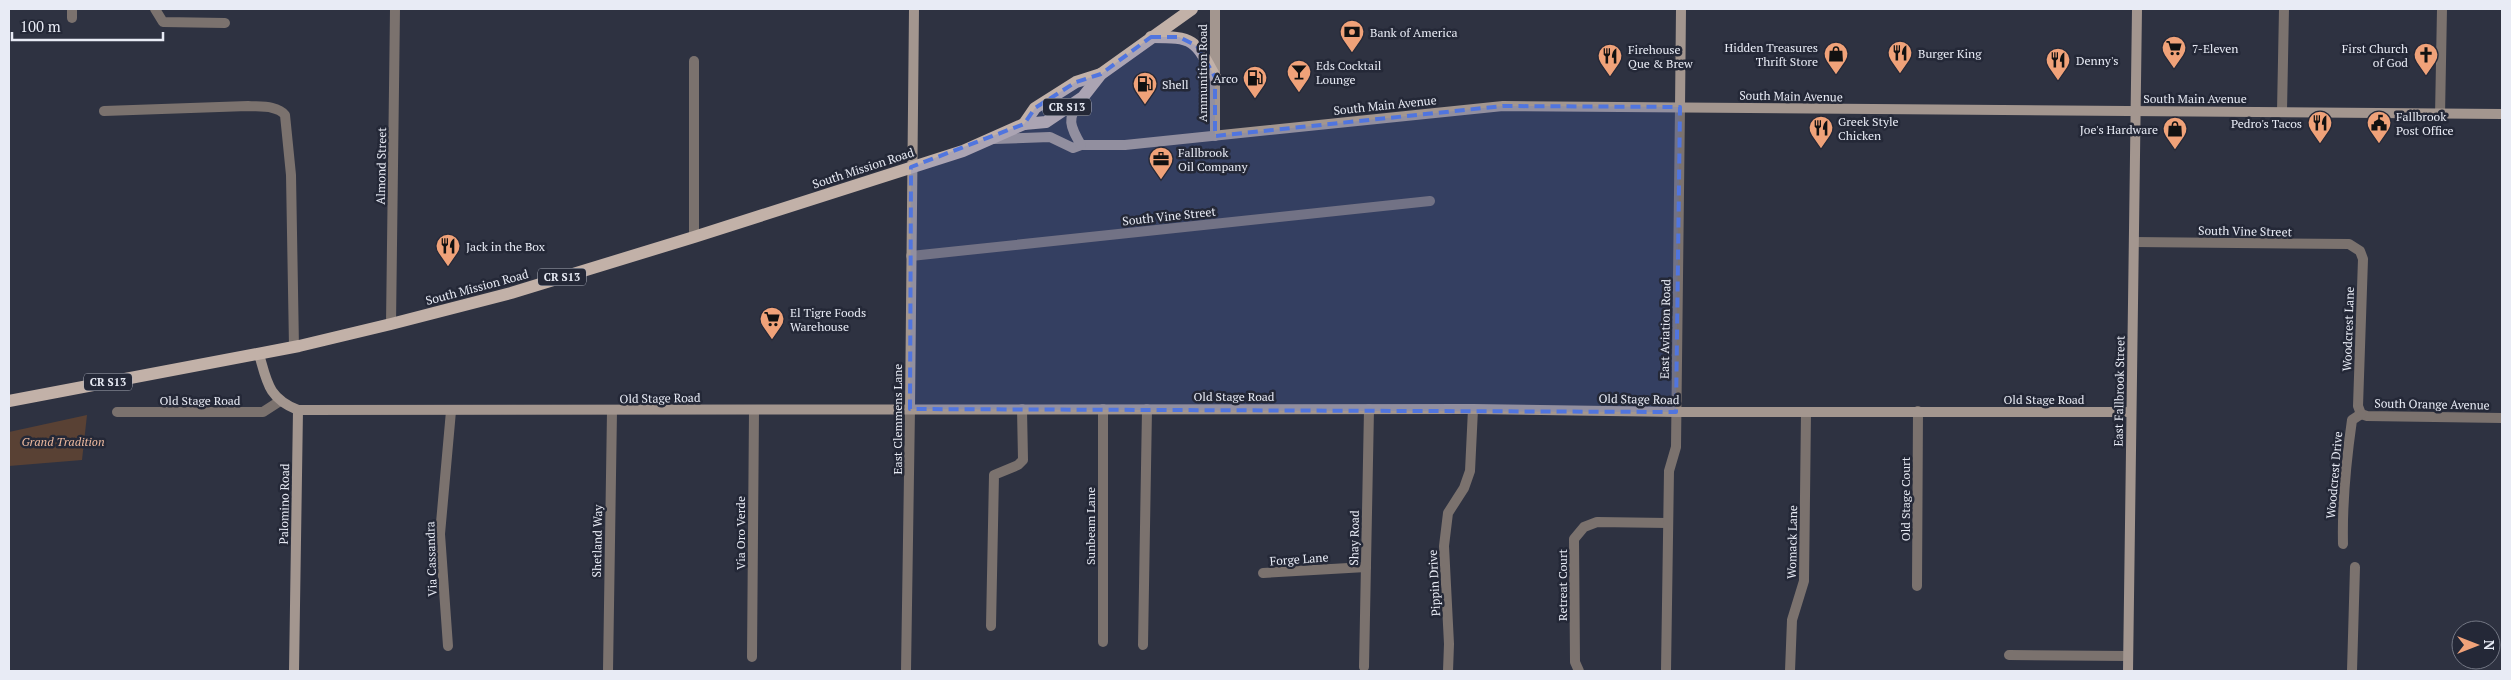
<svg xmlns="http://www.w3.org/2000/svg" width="2511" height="680" font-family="'PT Serif',serif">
  <rect width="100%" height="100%" fill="#2e3241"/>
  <!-- green -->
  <path fill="#594134" d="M87 415 82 460 9 466V432Z"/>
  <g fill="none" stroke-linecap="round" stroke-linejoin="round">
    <!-- street -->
    <g stroke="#7b726e" stroke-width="10">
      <path d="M155 9 163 22 225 23"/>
      <path d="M72 18V9"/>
      <path d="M694 61V237"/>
      <path d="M104 111 248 106C260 107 277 105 285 115L291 175 294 347"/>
      <path d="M2282 111 2284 9"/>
      <path d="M2440 115 2442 9"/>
      <path d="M2134 242 2349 244 2360 251 2363 259 2358 406 2361 414"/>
      <path d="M911 256 1430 201"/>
      <path d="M391 324 395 9"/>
      <path d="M1103 409V642"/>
      <path d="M117 412H263L280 401"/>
      <path d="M2361 414 2367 416 2502 418"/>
      <path d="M2343 544C2342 502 2346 462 2352 420L2361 414"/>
      <path d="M1263 573 1366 567"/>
      <path d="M1917 586 1918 411"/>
      <path d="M991 626 994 475 1018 465 1023 460 1022 409"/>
      <path d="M1143 645 1147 409"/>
      <path d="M448 646 440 534 451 411"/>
      <path d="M2009 655 2128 656"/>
      <path d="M752 657 754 410"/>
      <path d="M1364 667 1369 409"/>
      <path d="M608 671 612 411"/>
      <path d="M906 671 910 409"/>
      <path d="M1448 671 1449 644 1444 546 1448 513 1464 488 1470 471 1473 409"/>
      <path d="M1579 671 1575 662 1574 539 1584 527 1597 522 1668 523"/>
      <path d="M1666 671 1669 471 1676 447 1680 107"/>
      <path d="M1790 671 1792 620 1804 581 1806 412"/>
      <path d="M2352 671 2355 567"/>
    </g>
    <!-- secondary -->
    <g stroke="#a3968f" stroke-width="10">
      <path d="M1215 9V136"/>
      <path d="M1680 107 1681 9"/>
      <path d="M994 139 1050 137 1073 148 1081 145H1125L1503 106 2502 114"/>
      <path d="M1081 145C1070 126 1066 119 1081 99"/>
      <path d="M259 354C267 382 268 398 298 410L294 671"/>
      <path d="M910 409 914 9"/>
      <path d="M298 410 1473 409 1676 412H2131"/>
      <path d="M2128 671 2137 9"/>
    </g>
    <!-- primary -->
    <g stroke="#c2b1a8" stroke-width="12">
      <path d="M1151 37C1194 37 1195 39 1215 77"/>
      <path d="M1024 124 1035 108 1076 82 1101 74"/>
      <path d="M9 401 299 346 391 324 511 293 694 237 963 151 1024 124 1046 122 1083 97 1101 74 1192 9"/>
    </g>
  </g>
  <!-- marked area -->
  <path fill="#5075df" fill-opacity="0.2" stroke="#5075df" stroke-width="4" stroke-dasharray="10 6" stroke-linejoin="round" d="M1151 37H1179L1197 46 1215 77V136L1503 106 1680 107 1676 412 910 409 911 167 1024 124 1035 108 1076 82 1101 74Z"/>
  <!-- icons -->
  <defs>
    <symbol id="bank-pin" viewBox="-11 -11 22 30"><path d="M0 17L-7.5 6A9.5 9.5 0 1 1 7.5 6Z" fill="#f0a279" stroke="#242837"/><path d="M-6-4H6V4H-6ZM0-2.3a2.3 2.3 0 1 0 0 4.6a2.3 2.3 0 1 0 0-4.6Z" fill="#111"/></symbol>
    <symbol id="supermarket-pin" viewBox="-11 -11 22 30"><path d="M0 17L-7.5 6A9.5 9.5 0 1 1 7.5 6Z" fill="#f0a279" stroke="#242837"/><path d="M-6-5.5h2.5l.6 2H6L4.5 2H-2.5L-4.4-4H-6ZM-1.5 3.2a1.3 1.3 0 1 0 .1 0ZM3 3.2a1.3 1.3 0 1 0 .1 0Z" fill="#111"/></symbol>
    <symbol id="restaurant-pin" viewBox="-11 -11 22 30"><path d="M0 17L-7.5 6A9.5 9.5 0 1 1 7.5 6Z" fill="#f0a279" stroke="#242837"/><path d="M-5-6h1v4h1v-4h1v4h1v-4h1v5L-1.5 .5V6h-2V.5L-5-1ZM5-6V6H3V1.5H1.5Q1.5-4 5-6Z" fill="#111"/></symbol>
    <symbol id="shop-pin" viewBox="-11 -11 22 30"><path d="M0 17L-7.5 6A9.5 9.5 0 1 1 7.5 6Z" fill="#f0a279" stroke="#242837"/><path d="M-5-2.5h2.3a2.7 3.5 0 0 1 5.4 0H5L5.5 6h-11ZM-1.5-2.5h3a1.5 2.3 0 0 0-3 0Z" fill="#111"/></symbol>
    <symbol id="church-pin" viewBox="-11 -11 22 30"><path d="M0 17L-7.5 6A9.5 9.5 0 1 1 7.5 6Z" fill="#f0a279" stroke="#242837"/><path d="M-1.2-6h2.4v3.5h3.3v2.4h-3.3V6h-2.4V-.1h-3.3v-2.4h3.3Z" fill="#111"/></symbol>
    <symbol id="bar-pin" viewBox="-11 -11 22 30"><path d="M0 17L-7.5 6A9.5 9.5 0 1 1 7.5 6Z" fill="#f0a279" stroke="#242837"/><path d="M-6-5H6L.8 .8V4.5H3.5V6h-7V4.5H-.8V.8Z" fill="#111"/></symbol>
    <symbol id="fuel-pin" viewBox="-11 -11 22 30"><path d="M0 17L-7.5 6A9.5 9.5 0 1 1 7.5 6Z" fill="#f0a279" stroke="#242837"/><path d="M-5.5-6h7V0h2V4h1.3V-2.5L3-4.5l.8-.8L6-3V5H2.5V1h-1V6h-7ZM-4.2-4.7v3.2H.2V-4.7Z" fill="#111"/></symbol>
    <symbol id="civic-pin" viewBox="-11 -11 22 30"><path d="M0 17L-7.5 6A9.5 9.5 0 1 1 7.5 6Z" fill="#f0a279" stroke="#242837"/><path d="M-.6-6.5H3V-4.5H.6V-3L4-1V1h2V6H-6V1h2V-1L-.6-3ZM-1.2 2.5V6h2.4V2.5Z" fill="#111"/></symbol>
    <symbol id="office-pin" viewBox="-11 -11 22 30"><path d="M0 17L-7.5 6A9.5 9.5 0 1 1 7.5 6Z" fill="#f0a279" stroke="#242837"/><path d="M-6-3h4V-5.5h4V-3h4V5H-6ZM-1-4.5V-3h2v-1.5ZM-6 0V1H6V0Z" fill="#111"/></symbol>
  </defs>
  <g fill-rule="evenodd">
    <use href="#bank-pin" x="1338" y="18" width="28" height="38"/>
    <use href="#supermarket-pin" x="2160" y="34" width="28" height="38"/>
    <use href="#restaurant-pin" x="1886" y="39" width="28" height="38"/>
    <use href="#shop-pin" x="1822" y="40" width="28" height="38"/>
    <use href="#church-pin" x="2412" y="41" width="28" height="38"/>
    <use href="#restaurant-pin" x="1596" y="42" width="28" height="38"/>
    <use href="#restaurant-pin" x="2044" y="46" width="28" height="38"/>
    <use href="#bar-pin" x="1285" y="58" width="28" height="38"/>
    <use href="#fuel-pin" x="1241" y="64" width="28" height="38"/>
    <use href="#fuel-pin" x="1131" y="70" width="28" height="38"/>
    <use href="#restaurant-pin" x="2306" y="109" width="28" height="38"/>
    <use href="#civic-pin" x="2365" y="109" width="28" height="38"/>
    <use href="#restaurant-pin" x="1807" y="114" width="28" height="38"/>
    <use href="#shop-pin" x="2161" y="115" width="28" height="38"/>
    <use href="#office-pin" x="1147" y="145" width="28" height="38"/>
    <use href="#restaurant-pin" x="434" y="232" width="28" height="38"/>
    <use href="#supermarket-pin" x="758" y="305" width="28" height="38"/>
  </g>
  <g text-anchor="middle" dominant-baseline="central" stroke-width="5" stroke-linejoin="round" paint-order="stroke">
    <!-- shield labels -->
    <g fill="#242837" stroke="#adb0bc" stroke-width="1">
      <rect x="1043" y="98.5" width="48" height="17" rx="4"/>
      <rect x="538" y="268.5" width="48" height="17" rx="4"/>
      <rect x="84" y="373.5" width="48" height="17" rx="4"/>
    </g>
    <g font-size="11" font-weight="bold" fill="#e8ebf5">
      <text x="1067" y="107">CR S13</text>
      <text x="562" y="277">CR S13</text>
      <text x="108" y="382">CR S13</text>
    </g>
    <!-- poi labels -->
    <g font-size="12" fill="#e8ebf5" stroke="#242837" text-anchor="start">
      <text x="1370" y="32">Bank of America</text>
      <text x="1818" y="47" text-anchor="end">Hidden Treasures<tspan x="1818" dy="14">Thrift Store</tspan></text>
      <text x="2192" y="48">7-Eleven</text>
      <text x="2408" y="48" text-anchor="end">First Church<tspan x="2408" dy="14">of God</tspan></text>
      <text x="1628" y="49">Firehouse<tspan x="1628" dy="14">Que &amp; Brew</tspan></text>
      <text x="1918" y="53">Burger King</text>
      <text x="2076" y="60">Denny's</text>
      <text x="1316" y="65">Eds Cocktail<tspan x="1316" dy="14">Lounge</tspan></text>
      <text x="1238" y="78" text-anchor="end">Arco</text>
      <text x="1162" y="84">Shell</text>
      <text x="2396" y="116">Fallbrook<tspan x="2396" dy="14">Post Office</tspan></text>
      <text x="1838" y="121">Greek Style<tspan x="1838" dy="14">Chicken</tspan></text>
      <text x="2302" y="123" text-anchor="end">Pedro's Tacos</text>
      <text x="2158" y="129" text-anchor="end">Joe's Hardware</text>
      <text x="1178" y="152">Fallbrook<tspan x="1178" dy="14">Oil Company</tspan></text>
      <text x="466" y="246">Jack in the Box</text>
      <text x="790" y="312">El Tigre Foods<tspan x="790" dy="14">Warehouse</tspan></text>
    </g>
    <!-- street labels -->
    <g font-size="12" fill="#e8ebf5" stroke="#242837">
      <text transform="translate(1202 73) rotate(-90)">Ammunition Road</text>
      <text transform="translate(1791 96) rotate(1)">South Main Avenue</text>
      <text x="2195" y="98">South Main Avenue</text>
      <text transform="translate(1385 105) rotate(-6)">South Main Avenue</text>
      <text transform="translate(381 166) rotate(-89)">Almond Street</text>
      <text transform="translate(863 168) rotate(-18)">South Mission Road</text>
      <text transform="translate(1169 216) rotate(-6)">South Vine Street</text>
      <text transform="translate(2245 231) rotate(1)">South Vine Street</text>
      <text transform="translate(477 287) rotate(-15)">South Mission Road</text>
      <text transform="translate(1665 329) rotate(-89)">East Aviation Road</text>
      <text transform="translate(2348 329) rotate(-88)">Woodcrest Lane</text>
      <text transform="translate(2119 391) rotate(-89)">East Fallbrook Street</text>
      <text x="1234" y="396">Old Stage Road</text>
      <text transform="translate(660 398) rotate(-1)">Old Stage Road</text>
      <text transform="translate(1639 399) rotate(1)">Old Stage Road</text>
      <text x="2044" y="399">Old Stage Road</text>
      <text x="200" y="400">Old Stage Road</text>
      <text transform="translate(2432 404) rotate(1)">South Orange Avenue</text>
      <text transform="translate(897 419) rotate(-90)">East Clemmens Lane</text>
      <text transform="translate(2334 475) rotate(-85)">Woodcrest Drive</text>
      <text transform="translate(1905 499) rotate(-90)">Old Stage Court</text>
      <text transform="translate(284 504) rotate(-89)">Palomino Road</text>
      <text transform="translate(1090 526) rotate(-90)">Sunbeam Lane</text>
      <text transform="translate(740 533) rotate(-90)">Via Oro Verde</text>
      <text transform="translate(1354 538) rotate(-89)">Shay Road</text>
      <text transform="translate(597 541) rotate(-89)">Shetland Way</text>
      <text transform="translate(1792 542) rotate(-89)">Womack Lane</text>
      <text transform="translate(431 559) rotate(-92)">Via Cassandra</text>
      <text transform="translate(1299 559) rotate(-4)">Forge Lane</text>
      <text transform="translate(1434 583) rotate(-93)">Pippin Drive</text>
      <text transform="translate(1562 585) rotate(-90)">Retreat Court</text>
    </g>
    <!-- park labels -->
    <g font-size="12" font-style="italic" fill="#eeba9f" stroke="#242837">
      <text x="63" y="441">Grand Tradition</text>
    </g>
  </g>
  <!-- border -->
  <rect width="2511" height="680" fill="none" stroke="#e8ebf5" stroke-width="20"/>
  <!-- north arrow -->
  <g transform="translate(2476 645) rotate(90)"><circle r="24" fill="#242837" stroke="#727683"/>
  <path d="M0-4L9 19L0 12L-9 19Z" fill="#f0a279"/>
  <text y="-8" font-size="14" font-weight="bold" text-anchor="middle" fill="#e8ebf5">N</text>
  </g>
  <!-- scale -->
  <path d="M12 32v8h151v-8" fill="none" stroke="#e8ebf5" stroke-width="2.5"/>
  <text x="20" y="32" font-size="15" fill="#e8ebf5" stroke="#242837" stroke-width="4" paint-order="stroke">100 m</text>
</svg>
